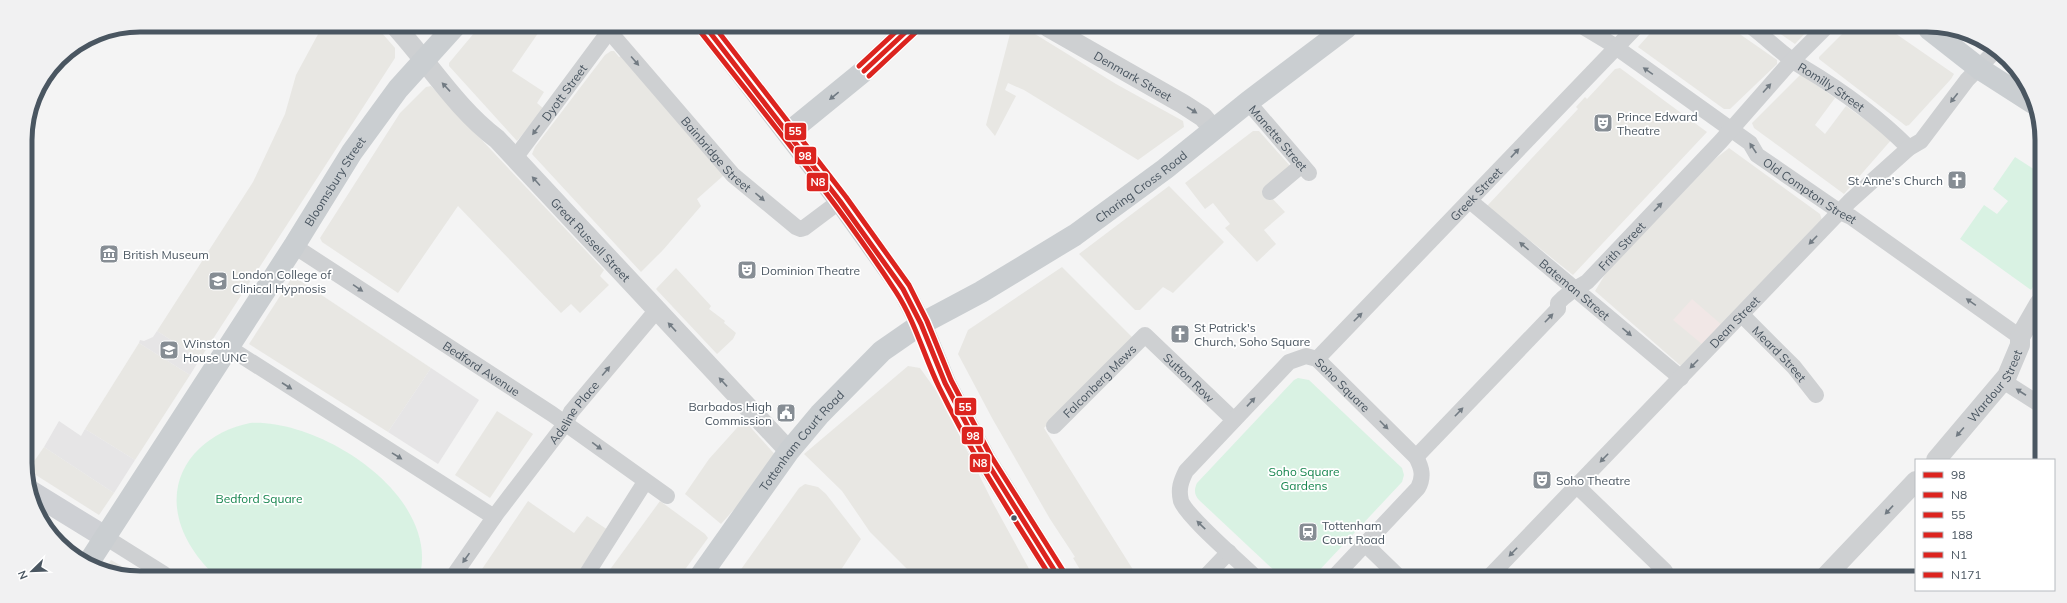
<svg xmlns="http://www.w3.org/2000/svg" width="2067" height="603" font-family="Mulish,sans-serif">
  <rect width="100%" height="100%" fill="#f4f4f4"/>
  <!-- commercial -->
  <g fill="#e8e7e3">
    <path d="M323 25H375L395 48V58L200 359 157 331 253 182 285 114 296 75Z"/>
    <path d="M480 26H543L512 71 544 92 537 103 544 109 517 141 449 66V63Z"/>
    <path d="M1015 27 1023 28 1035 34 1116 84 1183 121 1184 127 1138 160 1024 90 1008 83 1005 90 1016 96 995 136 986 125 1011 30Z"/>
    <path d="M1655 28H1731L1777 60V64L1730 109H1724L1638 47Z"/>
    <path d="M1772 28 1809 29 1795 44Z"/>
    <path d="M1847 29H1889L1954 74 1951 79 1909 125 1906 126 1819 59V57Z"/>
    <path d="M611 51H614L619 57 621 56 724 175 697 199 701 206 663 250 641 272 532 154 535 147 605 55Z"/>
    <path d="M1620 68 1707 132 1573 275 1487 206 1578 109 1576 107 1585 97 1587 99 1615 69Z"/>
    <path d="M1801 74 1835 98 1815 125 1825 134 1846 106 1892 139 1844 194 1754 128 1752 123Z"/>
    <path d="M431 86 604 270 600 276 609 285 580 313 571 304 561 313 458 206 398 293 322 242 320 238 400 113 426 87Z"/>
    <path d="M1253 131H1259L1291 167 1271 197 1285 212 1264 230 1276 244 1257 262 1225 228 1230 224 1213 203 1205 209 1185 183Z"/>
    <path d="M1729 148 1820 214 1822 220 1681 366 1595 291 1609 268 1715 159Z"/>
    <path d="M1169 186 1224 242 1173 293 1163 287 1140 310H1135L1079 254Z"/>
    <path d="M1062 267 1132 337 1130 342 1044 428 1137 576H1084L1073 558 1075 557 1050 519 992 418 958 354 968 330Z"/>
    <path d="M676 268 711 306 709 309 725 321 724 323 736 333 733 339 717 354 656 289Z"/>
    <path d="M293 276 431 368 388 432 249 344Z"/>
    <path d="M139 343 190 375 135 460 85 429Z"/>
    <path d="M908 366 920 368 940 396 993 503 1033 576H914L870 532 842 491 804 454Z"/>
    <path d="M497 411 533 434 490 498 455 475Z"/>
    <path d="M744 420 779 459 721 524 685 494 709 459Z"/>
    <path d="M44 447 114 493 99 515 28 470Z"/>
    <path d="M805 484 818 487 826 494 861 539 837 576 737 575 799 488Z"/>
    <path d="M528 501 574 533 587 516 608 530 576 575H478Z"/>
    <path d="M660 501 705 534 708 538 681 575H606Z"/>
    <path d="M111 560 125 568 134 574H110L104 571Z"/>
  </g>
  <!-- education -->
  <g fill="#e6e5e6">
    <path d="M157 331 200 359 190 375 139 343 140 340 144 341 153 337Z"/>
    <path d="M431 368 479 400 438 464 388 432Z"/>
    <path d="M59 421 81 436 85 429 135 460 114 493 44 447Z"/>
  </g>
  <!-- medical -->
  <path fill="#f1e7e6" d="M1692 299 1722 325 1703 345 1673 320Z"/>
  <!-- green -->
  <g fill="#d9f2e3">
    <path d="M2015 157 2040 173 2039 277 2031 290 1960 239 1984 205 1997 214 2008 201 1993 189Z"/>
    <path d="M1298 378 1309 380 1402 468 1404 475 1402 482 1313 577 1280 576 1199 500C1194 495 1194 489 1197 483L1294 380Z"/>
    <path d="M250 423C321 419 439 495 420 575L213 574C195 556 180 534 177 508 172 462 210 431 250 423Z"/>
  </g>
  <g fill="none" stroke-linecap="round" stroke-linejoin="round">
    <!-- minor -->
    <g stroke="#ced0d2" stroke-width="16">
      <path id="s1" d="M602 26 609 31 733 175 796 227 801 229 804 228 840 201"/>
      <path id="s2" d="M1585 28 1610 43 1750 143 1757 155 1840 212 1851 217 2020 337"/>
      <path id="s3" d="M1753 28C1770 41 1785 57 1804 68 1841 90 1878 117 1909 148"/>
      <path id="s4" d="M1248 102 1309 173"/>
      <path id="s5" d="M515 158 613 26"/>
      <path d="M1270 192 1302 165"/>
      <path id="s6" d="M1470 201 1681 378"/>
      <path id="s7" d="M294 246 552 414 667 496"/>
      <path id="s8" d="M1742 315 1794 367 1816 395"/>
      <path d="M228 347 494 517"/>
      <path id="s9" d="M1317 359 1635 28"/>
      <path d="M2003 381 2039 404"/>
      <path id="s10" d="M1054 426 1145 335 1234 420"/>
      <path id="s11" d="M1416 457 1558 309V303C1566 294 1576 288 1587 282L1721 141 1787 66 1824 29"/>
      <path d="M1577 486 1665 571"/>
      <path d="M105 537 164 574"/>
      <path d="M1365 544 1399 577"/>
      <path id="s12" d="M454 575 497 513 565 424 571 412 656 311"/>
      <path d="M586 575 645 482"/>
      <path d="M1206 576 1229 552"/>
      <path id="s13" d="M1254 576C1239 561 1187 517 1181 501 1178 489 1181 481 1186 471L1289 362 1306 356 1317 359 1416 457C1422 468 1424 477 1418 488L1334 577"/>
      <path id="s14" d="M1489 577 1850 201 1909 148 1921 141 1967 80 1994 52"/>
    </g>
    <!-- tertiary -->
    <g stroke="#ced0d2" stroke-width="20">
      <path id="s15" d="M395 26C429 63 456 108 497 139L789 451"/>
      <path id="s16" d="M1048 27 1183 104 1203 117 1214 130"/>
      <path id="s17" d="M1936 460 2007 376 2020 345V337L2039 304"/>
      <path d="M1824 578 1916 481"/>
    </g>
    <!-- secondary -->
    <path stroke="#ced0d4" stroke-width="22" d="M30 491 105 537"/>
    <!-- primary -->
    <g stroke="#caced1" stroke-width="22">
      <path d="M705 26 840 201 903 289 921 324 945 383 985 459 1058 576"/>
      <path d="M1929 29 1980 69 2033 103"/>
      <path d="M788 133 864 71 911 27"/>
      <path id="s18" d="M89 562 294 246 352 152 398 89 455 26"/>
      <path id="s19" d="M701 575 789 451 820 414 882 351 921 324 981 292 1075 235 1165 169 1248 102 1346 28"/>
    </g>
    <defs>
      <path id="bus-1" d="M705 26 840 201 903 289 921 324 945 383 985 459 1058 576"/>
      <path id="bus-2" d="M699 30C766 116 837 201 896 292 915 321 924 356 939 387 971 453 1011 514 1050 576"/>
      <path id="bus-3" d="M714 26 846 197 909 285 927 321 951 380 991 456 1064 572"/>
      <path id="bus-4" d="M864 71 911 27"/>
      <path id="bus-5" d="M869 76 916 32"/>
      <path id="bus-6" d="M859 66 901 27"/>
    </defs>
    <!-- bus-1 casing -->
    <use href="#bus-1" stroke="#fff" stroke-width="8"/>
    <!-- bus-2 casing -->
    <use href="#bus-2" stroke="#fff" stroke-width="8"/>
    <!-- bus-3 casing -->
    <use href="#bus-3" stroke="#fff" stroke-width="8"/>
    <!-- bus-4 casing -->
    <use href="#bus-4" stroke="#fff" stroke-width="8"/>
    <!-- bus-5 casing -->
    <use href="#bus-5" stroke="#fff" stroke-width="8"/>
    <!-- bus-6 casing -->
    <use href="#bus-6" stroke="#fff" stroke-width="8"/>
    <!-- bus-1 -->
    <use href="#bus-1" stroke="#dc241f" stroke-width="5"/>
    <!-- bus-2 -->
    <use href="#bus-2" stroke="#dc241f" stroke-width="5"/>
    <!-- bus-3 -->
    <use href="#bus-3" stroke="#dc241f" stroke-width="5"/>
    <!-- bus-4 -->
    <use href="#bus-4" stroke="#dc241f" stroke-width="5"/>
    <!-- bus-5 -->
    <use href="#bus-5" stroke="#dc241f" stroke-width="5"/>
    <!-- bus-6 -->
    <use href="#bus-6" stroke="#dc241f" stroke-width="5"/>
  </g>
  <!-- one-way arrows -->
  <defs><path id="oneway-solid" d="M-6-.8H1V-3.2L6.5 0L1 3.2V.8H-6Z"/></defs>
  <g fill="#727b83">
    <use href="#oneway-solid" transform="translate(635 61) rotate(49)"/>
    <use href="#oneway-solid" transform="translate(1648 71) rotate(-145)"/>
    <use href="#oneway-solid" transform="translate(446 87) rotate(-133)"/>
    <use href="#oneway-solid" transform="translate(1767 88) rotate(-48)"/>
    <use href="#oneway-solid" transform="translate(1954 98) rotate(128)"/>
    <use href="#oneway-solid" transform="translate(1192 110) rotate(32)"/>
    <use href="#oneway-solid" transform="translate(536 130) rotate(127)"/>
    <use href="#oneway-solid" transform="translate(1753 148) rotate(-124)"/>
    <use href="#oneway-solid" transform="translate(1515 153) rotate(-47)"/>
    <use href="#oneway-solid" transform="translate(536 181) rotate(-132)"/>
    <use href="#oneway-solid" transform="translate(760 197) rotate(40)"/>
    <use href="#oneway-solid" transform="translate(1658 207) rotate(-46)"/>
    <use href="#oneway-solid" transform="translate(1813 240) rotate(134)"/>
    <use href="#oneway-solid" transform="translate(1524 246) rotate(-140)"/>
    <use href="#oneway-solid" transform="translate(358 288) rotate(34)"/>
    <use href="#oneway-solid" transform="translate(1971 302) rotate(-145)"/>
    <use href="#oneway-solid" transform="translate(1358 317) rotate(-45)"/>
    <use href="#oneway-solid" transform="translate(1549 318) rotate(-46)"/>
    <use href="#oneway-solid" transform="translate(672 327) rotate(-133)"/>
    <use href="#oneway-solid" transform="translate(1627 332) rotate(40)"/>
    <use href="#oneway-solid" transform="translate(1694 364) rotate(134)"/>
    <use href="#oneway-solid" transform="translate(606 371) rotate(-50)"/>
    <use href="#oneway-solid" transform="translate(723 382) rotate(-133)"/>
    <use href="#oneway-solid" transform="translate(287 386) rotate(33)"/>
    <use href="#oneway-solid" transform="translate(2021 392) rotate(-147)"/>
    <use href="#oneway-solid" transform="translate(1251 402) rotate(-47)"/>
    <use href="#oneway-solid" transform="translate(1459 412) rotate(-46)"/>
    <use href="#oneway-solid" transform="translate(1384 425) rotate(45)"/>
    <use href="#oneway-solid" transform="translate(1960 432) rotate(131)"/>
    <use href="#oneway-solid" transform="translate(597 446) rotate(36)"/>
    <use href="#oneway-solid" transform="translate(397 456) rotate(32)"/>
    <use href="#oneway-solid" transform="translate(1604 458) rotate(134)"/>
    <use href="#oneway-solid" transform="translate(1889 510) rotate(133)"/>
    <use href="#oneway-solid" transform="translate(1201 525) rotate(-136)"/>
    <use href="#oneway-solid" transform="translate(1513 552) rotate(134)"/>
    <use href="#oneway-solid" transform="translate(466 558) rotate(125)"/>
  </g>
  <use fill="#707a83" href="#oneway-solid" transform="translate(834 96) rotate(141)"/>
  <!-- icons -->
  <defs>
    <symbol id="theatre-square" viewBox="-11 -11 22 22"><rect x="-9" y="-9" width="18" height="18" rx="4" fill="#868d94" stroke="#fff"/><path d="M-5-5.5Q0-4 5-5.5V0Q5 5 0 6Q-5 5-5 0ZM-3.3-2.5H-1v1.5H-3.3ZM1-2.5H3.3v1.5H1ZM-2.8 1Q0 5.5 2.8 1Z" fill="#fff"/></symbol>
    <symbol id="church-square" viewBox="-11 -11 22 22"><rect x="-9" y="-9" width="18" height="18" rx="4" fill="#868d94" stroke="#fff"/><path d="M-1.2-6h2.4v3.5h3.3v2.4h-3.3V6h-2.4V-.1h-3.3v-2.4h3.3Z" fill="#fff"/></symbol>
    <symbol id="museum-square" viewBox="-11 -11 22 22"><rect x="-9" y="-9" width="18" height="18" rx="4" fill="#868d94" stroke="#fff"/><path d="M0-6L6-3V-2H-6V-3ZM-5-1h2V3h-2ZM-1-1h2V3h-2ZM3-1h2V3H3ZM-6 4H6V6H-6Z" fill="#fff"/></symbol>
    <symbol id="university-square" viewBox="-11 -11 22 22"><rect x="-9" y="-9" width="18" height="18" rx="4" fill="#868d94" stroke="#fff"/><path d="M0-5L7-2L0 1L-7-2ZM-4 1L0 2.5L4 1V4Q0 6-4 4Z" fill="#fff"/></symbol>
    <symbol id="civic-square" viewBox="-11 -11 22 22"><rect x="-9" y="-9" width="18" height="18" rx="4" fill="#868d94" stroke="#fff"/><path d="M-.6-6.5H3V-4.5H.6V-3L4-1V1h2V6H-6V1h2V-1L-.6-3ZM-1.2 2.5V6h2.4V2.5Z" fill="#fff"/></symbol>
    <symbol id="station-square" viewBox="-11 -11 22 22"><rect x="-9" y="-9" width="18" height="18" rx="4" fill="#868d94" stroke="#fff"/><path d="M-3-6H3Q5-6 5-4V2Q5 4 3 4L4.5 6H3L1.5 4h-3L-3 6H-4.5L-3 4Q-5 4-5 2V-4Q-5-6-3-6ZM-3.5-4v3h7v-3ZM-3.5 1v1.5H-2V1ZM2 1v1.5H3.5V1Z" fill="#fff"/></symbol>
  </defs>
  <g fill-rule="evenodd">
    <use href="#theatre-square" x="1592" y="112" width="22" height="22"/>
    <use href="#church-square" x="1946" y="169" width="22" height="22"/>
    <use href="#museum-square" x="98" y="243" width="22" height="22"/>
    <use href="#theatre-square" x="736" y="259" width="22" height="22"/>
    <use href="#university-square" x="207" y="270" width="22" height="22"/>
    <use href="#church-square" x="1169" y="323" width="22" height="22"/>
    <use href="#university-square" x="158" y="339" width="22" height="22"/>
    <use href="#civic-square" x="775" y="402" width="22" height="22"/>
    <use href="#theatre-square" x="1531" y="469" width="22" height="22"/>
    <use href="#station-square" x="1297" y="521" width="22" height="22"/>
  </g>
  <!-- markers -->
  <circle fill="#4a5661" stroke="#fff" stroke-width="1.5" cx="1014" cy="518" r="3.5"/>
  <g text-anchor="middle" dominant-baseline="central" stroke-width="3.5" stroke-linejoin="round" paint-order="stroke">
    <!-- street labels -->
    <g font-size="12" fill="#4a5661" stroke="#fff">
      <text stroke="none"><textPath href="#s16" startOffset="98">Denmark Street</textPath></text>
      <text stroke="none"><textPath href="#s3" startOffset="98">Romilly Street</textPath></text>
      <text stroke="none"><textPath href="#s5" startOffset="82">Dyott Street</textPath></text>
      <text stroke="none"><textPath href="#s4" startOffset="47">Manette Street</textPath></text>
      <text stroke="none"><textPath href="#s1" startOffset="172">Bainbridge Street</textPath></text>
      <text stroke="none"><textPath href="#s18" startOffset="453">Bloomsbury Street</textPath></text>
      <text stroke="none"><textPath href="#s19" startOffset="596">Charing Cross Road</textPath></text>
      <text stroke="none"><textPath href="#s2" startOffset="279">Old Compton Street</textPath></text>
      <text stroke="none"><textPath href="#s9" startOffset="229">Greek Street</textPath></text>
      <text stroke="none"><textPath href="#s15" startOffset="290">Great Russell Street</textPath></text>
      <text stroke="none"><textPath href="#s11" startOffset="297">Frith Street</textPath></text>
      <text stroke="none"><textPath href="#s6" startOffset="137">Bateman Street</textPath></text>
      <text stroke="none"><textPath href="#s14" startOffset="354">Dean Street</textPath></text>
      <text stroke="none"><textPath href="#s8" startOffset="54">Meard Street</textPath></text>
      <text stroke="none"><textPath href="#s7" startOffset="224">Bedford Avenue</textPath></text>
      <text stroke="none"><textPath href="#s10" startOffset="190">Sutton Row</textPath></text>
      <text stroke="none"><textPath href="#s10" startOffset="64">Falconberg Mews</textPath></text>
      <text stroke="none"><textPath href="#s17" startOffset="95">Wardour Street</textPath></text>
      <text stroke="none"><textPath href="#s13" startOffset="352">Soho Square</textPath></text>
      <text stroke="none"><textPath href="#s12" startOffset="202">Adeline Place</textPath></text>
      <text stroke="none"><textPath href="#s19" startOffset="168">Tottenham Court Road</textPath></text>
    </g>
    <!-- poi labels -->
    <g font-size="12" fill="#4a5661" stroke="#fff" text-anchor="start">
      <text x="1617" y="116">Prince Edward<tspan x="1617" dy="14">Theatre</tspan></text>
      <text x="1943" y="180" text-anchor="end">St Anne's Church</text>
      <text x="123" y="254">British Museum</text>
      <text x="761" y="270">Dominion Theatre</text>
      <text x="232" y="274">London College of<tspan x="232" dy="14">Clinical Hypnosis</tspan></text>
      <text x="1194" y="327">St Patrick's<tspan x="1194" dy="14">Church, Soho Square</tspan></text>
      <text x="183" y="343">Winston<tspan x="183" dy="14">House UNC</tspan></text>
      <text x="772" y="406" text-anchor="end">Barbados High<tspan x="772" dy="14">Commission</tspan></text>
      <text x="1556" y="480">Soho Theatre</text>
      <text x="1322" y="525">Tottenham<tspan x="1322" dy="14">Court Road</tspan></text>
    </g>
    <!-- park labels -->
    <g font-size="12" fill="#17864f" stroke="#fff">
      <text x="1304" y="471">Soho Square<tspan x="1304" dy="14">Gardens</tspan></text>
      <text x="259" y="498">Bedford Square</text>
    </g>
  </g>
  <!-- crop -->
  <path d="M0 0H2067V603H0ZM140 32H1927A108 108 0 0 1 2035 140V463A108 108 0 0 1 1927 571H140A108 108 0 0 1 32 463V140A108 108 0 0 1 140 32Z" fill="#f1f1f2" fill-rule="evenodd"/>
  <path fill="none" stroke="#4a5661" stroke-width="5" d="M140 32H1927A108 108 0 0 1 2035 140V463A108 108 0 0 1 1927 571H140A108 108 0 0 1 32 463V140A108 108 0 0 1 140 32Z"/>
  <g stroke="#fff" stroke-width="1.5">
    <rect x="784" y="122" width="23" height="19" rx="4" fill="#dc241f"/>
    <rect x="794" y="146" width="23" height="19" rx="4" fill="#dc241f"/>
    <rect x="806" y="172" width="23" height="20" rx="4" fill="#dc241f"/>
    <rect x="954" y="397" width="23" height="19" rx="4" fill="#dc241f"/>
    <rect x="961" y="426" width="23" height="19" rx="4" fill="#dc241f"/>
    <rect x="969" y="453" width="22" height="20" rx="4" fill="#dc241f"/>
  </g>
  <g font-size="11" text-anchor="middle" font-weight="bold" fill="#fff">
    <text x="795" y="135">55</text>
    <text x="805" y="160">98</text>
    <text x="818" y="186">N8</text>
    <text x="965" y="411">55</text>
    <text x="973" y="440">98</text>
    <text x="980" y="467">N8</text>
  </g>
  <!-- legend -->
  <rect x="1915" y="459" width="140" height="132" fill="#ffffff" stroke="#b7bbc0"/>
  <rect x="1923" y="472" width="20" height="6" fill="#dc241f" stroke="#b7bbc0"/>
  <text x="1951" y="479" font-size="12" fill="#4a5661">98</text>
  <rect x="1923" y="492" width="20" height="6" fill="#dc241f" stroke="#b7bbc0"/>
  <text x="1951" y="499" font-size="12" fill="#4a5661">N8</text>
  <rect x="1923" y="512" width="20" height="6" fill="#dc241f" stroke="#b7bbc0"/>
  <text x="1951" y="519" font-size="12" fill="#4a5661">55</text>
  <rect x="1923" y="532" width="20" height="6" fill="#dc241f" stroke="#b7bbc0"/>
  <text x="1951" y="539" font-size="12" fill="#4a5661">188</text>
  <rect x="1923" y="552" width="20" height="6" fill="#dc241f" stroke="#b7bbc0"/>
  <text x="1951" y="559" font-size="12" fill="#4a5661">N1</text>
  <rect x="1923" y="572" width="20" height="6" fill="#dc241f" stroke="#b7bbc0"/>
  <text x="1951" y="579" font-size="12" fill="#4a5661">N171</text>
  <!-- north arrow -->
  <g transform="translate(32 571) rotate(247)" stroke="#ffffff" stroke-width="3" paint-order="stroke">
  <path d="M0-3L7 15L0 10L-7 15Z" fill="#4a5661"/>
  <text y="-6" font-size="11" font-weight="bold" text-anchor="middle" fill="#4a5661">N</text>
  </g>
</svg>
